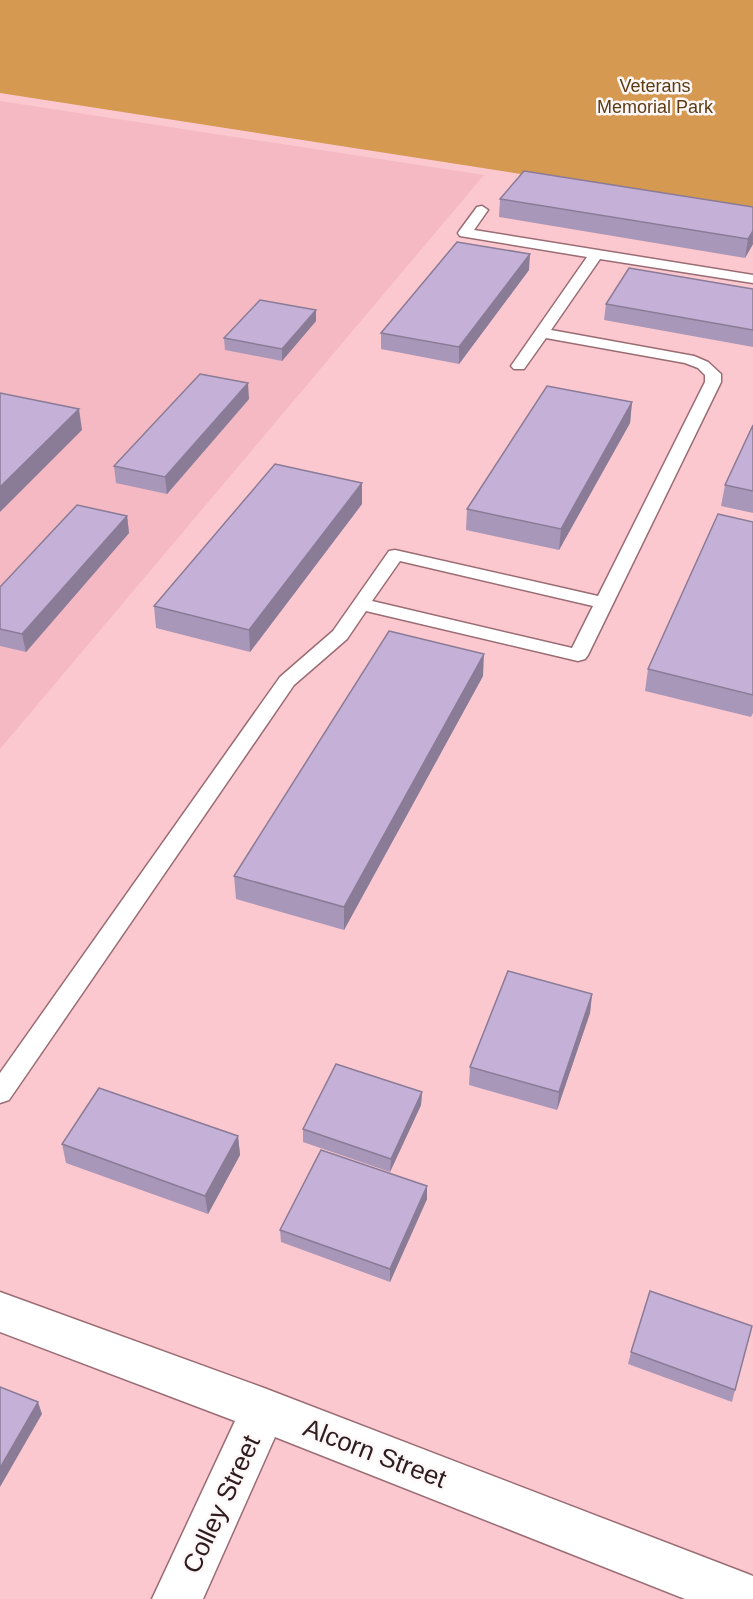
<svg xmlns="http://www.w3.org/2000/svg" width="753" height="1599" font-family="Arial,sans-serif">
  <rect width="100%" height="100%" fill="#fcc8d0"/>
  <!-- built -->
  <path fill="#f4b9c2" d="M0 101 484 175 0 749Z"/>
  <!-- green -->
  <path fill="#d59951" d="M0 0H753V210L0 93Z"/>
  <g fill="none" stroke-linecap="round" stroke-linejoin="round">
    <defs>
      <path id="service" d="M482 206 488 210 474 230 753 275V283L600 259 551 330 694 356 708 362 721 374V382L588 655 585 659 578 661 366 611 347 639 294 685 9 1100 0 1103V1073L280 677 333 631 389 551 395 550 598 596 705 382V375L698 368 685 363 546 338 524 369H514L511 366 587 257 460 236 458 233 460 230 477 207ZM400 561 593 606 572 648 372 601Z"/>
      <path id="minor" d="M0 1292 264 1388 748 1574 753 1576V1599H685L275 1437 203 1599H152L235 1421 0 1332Z"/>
    </defs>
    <!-- service casing -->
    <use href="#service" stroke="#9a6c73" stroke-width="3"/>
    <!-- minor casing -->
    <use href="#minor" stroke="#9a6c73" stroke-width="3"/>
    <!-- service -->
    <use href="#service" fill="#fff" fill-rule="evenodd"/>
    <!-- minor -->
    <use href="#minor" fill="#fff" fill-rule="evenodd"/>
  </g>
  <!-- wall -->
  <g fill="#a997b9">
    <path d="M500 199 753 207V244L745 258 499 217Z"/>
    <path d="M529 270 459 364 381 349V333Z"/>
    <path d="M753 289V347L604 320 606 304Z"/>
    <path d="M316 310V321L282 361 225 350 224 338Z"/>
    <path d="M249 399 167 494 116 483 114 466Z"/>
    <path d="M632 402 630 423 559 550 466 530 467 509Z"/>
    <path d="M753 425V513L721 506 725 485Z"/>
    <path d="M362 504 250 652 156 628 154 606Z"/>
    <path d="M127 516 129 533 26 652 0 646V587Z"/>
    <path d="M753 522V713L751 717 645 691 648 669Z"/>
    <path d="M483 676 344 930 236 899 234 876Z"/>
    <path d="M592 994 590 1013 557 1110 469 1085 470 1067Z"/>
    <path d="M422 1092 421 1105 390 1172 303 1142V1129Z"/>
    <path d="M238 1136 240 1155 208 1214 66 1163 62 1144Z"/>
    <path d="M427 1186V1199L390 1282 281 1242 280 1230Z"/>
    <path d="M631 1352 735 1390 732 1402 628 1364Z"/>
  </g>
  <!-- shaded-wall -->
  <g fill="#8a7b96">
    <path d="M753 231V244L745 258 748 239Z"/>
    <path d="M530 254 529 270 459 364V347Z"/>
    <path d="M316 310V321L282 361V349Z"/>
    <path d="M248 383 249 399 167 494 165 477Z"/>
    <path d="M632 402 630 423 559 550 561 529Z"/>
    <path d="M79 409 82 430 0 512V487Z"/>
    <path d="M362 483V504L250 652 249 630Z"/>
    <path d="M127 516 129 533 26 652 22 634Z"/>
    <path d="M484 654 483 676 344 930V907Z"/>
    <path d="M592 994 590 1013 557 1110 559 1092Z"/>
    <path d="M422 1092 421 1105 390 1172 391 1159Z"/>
    <path d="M238 1136 240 1155 208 1214 205 1196Z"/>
    <path d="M427 1186V1199L390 1282V1269Z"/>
    <path d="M38 1402 42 1414 0 1487V1468Z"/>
  </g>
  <!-- building -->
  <g fill="#c5b0d7" stroke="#8a7b96" stroke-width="1.5">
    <path d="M524 171 753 207V231L748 239 500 199Z"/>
    <path d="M457 242 530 254 459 347 381 333Z"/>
    <path d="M629 268 753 289V330L606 304Z"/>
    <path d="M260 300 316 310 282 349 224 338Z"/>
    <path d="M200 374 248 383 165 477 114 466Z"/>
    <path d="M547 386 632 402 561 529 467 509Z"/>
    <path d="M0 393 79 409 0 487Z"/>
    <path d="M753 425V491L725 485Z"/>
    <path d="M275 464 362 483 249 630 154 606Z"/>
    <path d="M77 505 127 516 22 634 0 629V587Z"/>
    <path d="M718 514 753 522V695L648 669Z"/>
    <path d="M389 631 484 654 344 907 234 876Z"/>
    <path d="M508 971 592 994 559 1092 470 1067Z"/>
    <path d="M336 1064 422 1092 391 1159 303 1129Z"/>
    <path d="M99 1088 238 1136 205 1196 62 1144Z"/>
    <path d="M321 1150 427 1186 390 1269 280 1230Z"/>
    <path d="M650 1291 752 1326 735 1390 631 1352Z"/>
    <path d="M0 1387 38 1402 0 1468Z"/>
  </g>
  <g text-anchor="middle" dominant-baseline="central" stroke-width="5" stroke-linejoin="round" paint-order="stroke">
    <!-- far-park labels -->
    <g font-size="18" fill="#5c3b13" stroke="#fdf7f8">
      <text x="655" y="86">Veterans<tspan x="655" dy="21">Memorial Park</tspan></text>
    </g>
    <!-- near-street labels -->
    <g font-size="26" fill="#2e1c1f" stroke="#fdf7f8">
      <text transform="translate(375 1453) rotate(21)">Alcorn Street</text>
      <text transform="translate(221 1504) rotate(-65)">Colley Street</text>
    </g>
  </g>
</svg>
